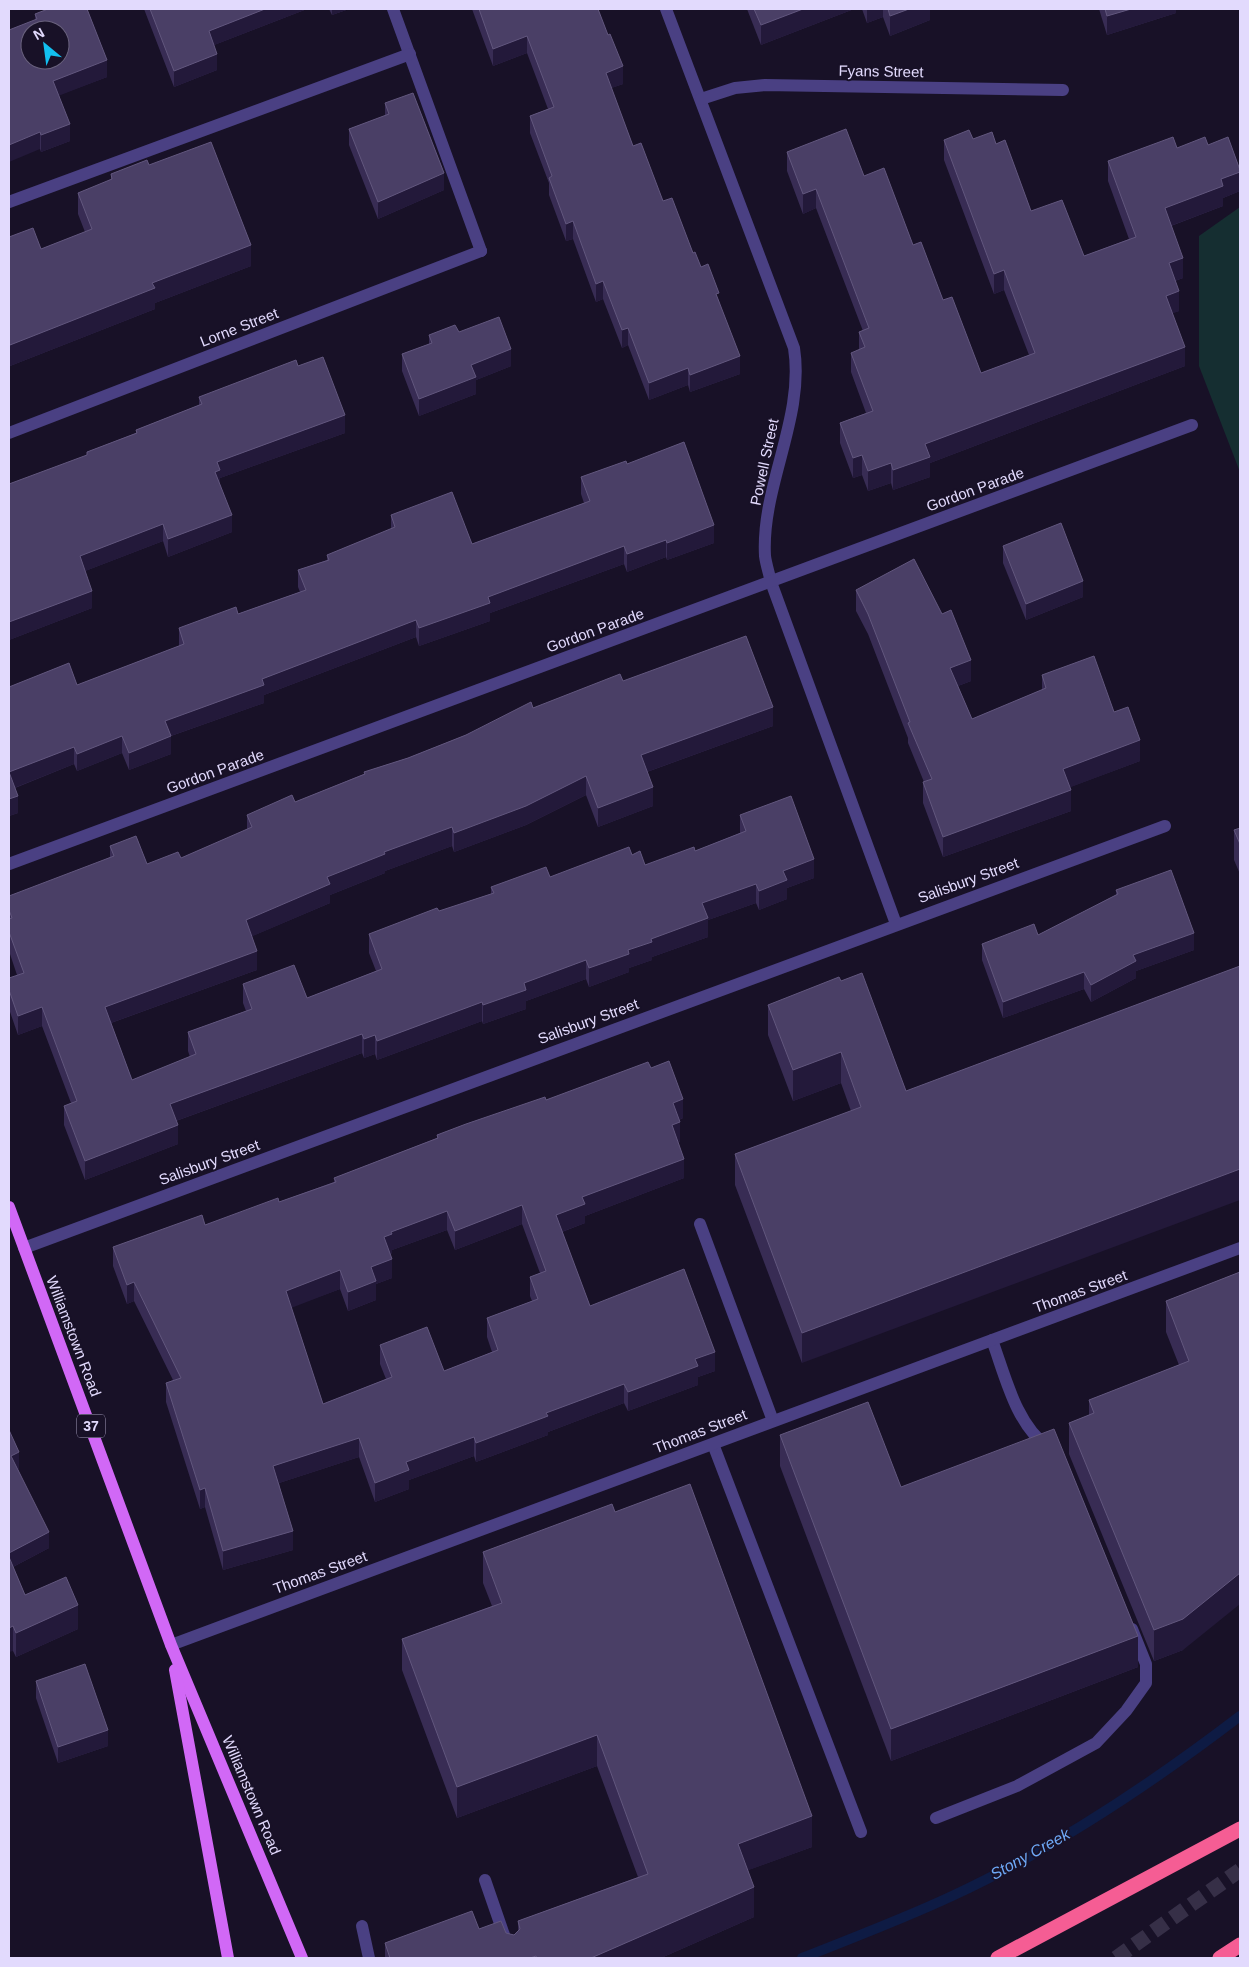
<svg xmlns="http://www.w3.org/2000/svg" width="1249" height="1967" font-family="Arial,sans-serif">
  <rect width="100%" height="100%" fill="#181127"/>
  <!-- green -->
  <path fill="#152e31" d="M1240 207V472L1199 366V236Z"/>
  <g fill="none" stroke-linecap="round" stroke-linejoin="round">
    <!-- stream -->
    <path stroke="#0e1b44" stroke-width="10" d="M802 1958C852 1938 903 1919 952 1896 1054 1849 1151 1784 1240 1716"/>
    <!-- motorway-tunnel -->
    <path stroke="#362f47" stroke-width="15" stroke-dasharray="15 8" stroke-linecap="butt" d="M1116 1958 1240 1870"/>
    <!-- service -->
    <g stroke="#4a4083" stroke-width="12">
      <path d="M393 9 481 251"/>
      <path d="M9 202 410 54"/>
      <path d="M700 1224 773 1421"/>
      <path d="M992 1340C1005 1375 1016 1425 1048 1447"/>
      <path d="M936 1818 1017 1786 1096 1743 1126 1711 1146 1683V1664L1132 1629"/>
      <path d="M485 1880 512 1958"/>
      <path d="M362 1926 369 1958"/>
    </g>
    <!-- minor -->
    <g stroke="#4a4083" stroke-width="12">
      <path d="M666 9 794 348C805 418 761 486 765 556 766 564 769 573 771 582L896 924"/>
      <path d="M701 99 735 88 765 85 1063 90"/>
      <path d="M9 433 481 251"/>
      <path d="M9 864 1192 425"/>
      <path d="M24 1248 1165 826"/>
      <path d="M713 1444 861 1832"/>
      <path d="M171 1645 1240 1248"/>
    </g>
    <!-- primary -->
    <g stroke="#d168f6" stroke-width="12">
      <path d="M9 1207 171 1645 302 1958"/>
      <path d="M175 1670 228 1958"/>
    </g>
    <!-- motorway -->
    <g stroke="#f55d94" stroke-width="15">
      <path d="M998 1958 1240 1829"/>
      <path d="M1220 1958 1240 1945"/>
    </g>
  </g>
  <!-- wall -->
  <g fill="#382c54" fill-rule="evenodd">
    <path d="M144 9H307L214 45 217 70 174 87Z"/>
    <path d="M329 9H349L332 15Z"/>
    <path d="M472 9H598L623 84 611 88 633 146 663 201 701 267 719 301 740 374 690 392 688 385 649 400 628 345 622 348 603 299 596 302 573 239 566 241 549 195V183L530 133V116L548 109 527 53 493 66Z"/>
    <path d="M747 9H854L761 45Z"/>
    <path d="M862 9H930V20L890 36 883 17 867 23Z"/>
    <path d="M1099 9H1176V13L1107 35Z"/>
    <path d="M35 14 107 77 59 95 70 141 41 152 40 149Z"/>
    <path d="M385 103 444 190 378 219 349 145V129L385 116Z"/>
    <path d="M973 139 996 144 1031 211 1084 256 1129 239 1108 181V161L1177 148 1208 145 1240 170V191L1223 198V206L1171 226 1183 278 1175 281 1179 311 1172 313 1185 366 930 463V477L893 490 891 483 868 491 862 475 853 478 840 443V423L866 413 851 372V353L859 350V332L863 331 816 208 803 214 787 171V152L864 176 913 245 981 373 1029 355 1004 290 994 294 944 160V140Z"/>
    <path d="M149 165 251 266 155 303V309L10 366 9 363V237L41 249 85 232 78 214V193L111 180V174Z"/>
    <path d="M459 332 511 366 476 380V394L419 416 402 371V354L429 344V335Z"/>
    <path d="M298 366 345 433 220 478V485L232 532 168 557 163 541 85 571 92 608 9 640 87 455V452L136 433V430L199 405V397Z"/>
    <path d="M627 464 714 543 667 560 666 557 627 572 624 564 490 613V621L419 646 416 637 264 695V703L171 736V754L129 770 122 753 77 771 74 764 15 788 18 813 9 816V687L77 685 179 646V628L238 614 300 592 298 587V570L327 560V555L391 529V515L472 544 584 503 581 494V477Z"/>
    <path d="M1003 546 1083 597 1026 620 1003 563Z"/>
    <path d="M856 590 971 681 958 686 972 719 1042 690V675L1114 712 1140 761 1070 787 1071 811 943 857 923 803V782H924L908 743V738L868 634 856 611Z"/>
    <path d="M623 681 773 726 647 772 653 806 598 827 586 795 526 825 454 852 452 846 385 871V873L330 895V903L252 936 257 970 111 1023 132 1080 190 1057 188 1051V1032L246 1011 243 1003V984L307 998 376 971 369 953V934L491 894V887L550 877 632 855 645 865 695 851 740 833V815L814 878 787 888V899L759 910 756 903 708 920V937L652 957V960L629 968V972L589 987 586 979 526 1001V1009L483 1024 482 1021 377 1060 375 1054 364 1058 362 1053 176 1121 178 1144 85 1180 64 1125V1106L71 1103 42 1026 18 1035 9 1009V990L17 975 9 951V910L110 857V846L147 864 181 858 247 830V815L295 802 364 774V772L408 758 533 708Z"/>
    <path d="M1240 828V874L1234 860V830Z"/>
    <path d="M1116 890 1194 950 1136 971V978L1091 1002 1084 989 1003 1018 982 960V944L1038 935 1116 895Z"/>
    <path d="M841 981 906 1091 802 1363 735 1185V1154L851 1111 841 1083 793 1101 768 1035V1005Z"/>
    <path d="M651 1068 683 1118 679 1120 680 1142H678L684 1178 585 1216V1223L562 1232 590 1306 715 1371 698 1377V1385L628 1411 624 1403 548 1432V1435L476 1462 474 1456 409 1480V1489L375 1502 359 1457 279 1483 293 1550 223 1570 205 1507 200 1509 166 1402V1383L173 1380 134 1301 127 1304 113 1266V1247L205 1225 279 1202 334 1182V1178L437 1138V1135L546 1100ZM522 1224 540 1273 530 1277V1296L532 1301 487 1318V1337L492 1352 444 1371 380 1345V1364L386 1379 323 1404 291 1307 340 1289 348 1311 376 1300V1284L392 1278 390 1254 392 1253V1250L447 1230 455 1250Z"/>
    <path d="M1240 1272 1183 1650 1154 1661 1069 1454V1423L1089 1415V1400L1179 1365 1166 1332V1301Z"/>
    <path d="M9 1430 19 1469H18L49 1548 13 1567 25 1595 78 1629 16 1657 13 1651Z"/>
    <path d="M780 1435 901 1487 1138 1667 891 1761 780 1466Z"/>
    <path d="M615 1512 812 1847 748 1870 754 1917 661 1958H385V1943L479 1929 506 1933 514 1935 518 1931V1921L638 1877 597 1766 457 1818 402 1670V1639L492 1606 483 1583V1552Z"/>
    <path d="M36 1681 108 1746 58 1763 36 1698Z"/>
  </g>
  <!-- shaded-wall -->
  <g fill="#23193a">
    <path d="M265 9H307L209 47V31Z"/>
    <path d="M332 9H349L332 15Z"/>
    <path d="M803 9H854L761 45V25Z"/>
    <path d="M867 9H883V17L867 23Z"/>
    <path d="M909 9H930V20L890 36V16Z"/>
    <path d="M1131 9H1176V13L1107 35V16Z"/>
    <path d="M527 36V53L493 66V49Z"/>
    <path d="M217 54V70L174 87V71Z"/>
    <path d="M107 60V77L53 98V81Z"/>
    <path d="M623 66V84L606 90V73Z"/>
    <path d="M70 124V141L41 152V135Z"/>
    <path d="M40 132V149L9 162V145Z"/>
    <path d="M1240 172V191L1223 198V206L1165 228V208L1221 179Z"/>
    <path d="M444 173V190L378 219V202Z"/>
    <path d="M816 189V208L803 214V194Z"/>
    <path d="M573 221V239L566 241V224Z"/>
    <path d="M251 245V266L155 303V309L10 366V345L152 283Z"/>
    <path d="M1183 258V278L1169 283V263Z"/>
    <path d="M1004 270V290L994 294V274Z"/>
    <path d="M603 281V299L596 302V284Z"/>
    <path d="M1179 291V311L1166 316V296Z"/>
    <path d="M628 328V345L622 348V330Z"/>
    <path d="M1185 347V366L930 463V477L893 490V470L925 444Z"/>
    <path d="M511 349V366L476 380V394L419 416V399L471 365Z"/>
    <path d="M740 356V374L690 392V375Z"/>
    <path d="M688 368V385L649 400V383Z"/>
    <path d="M345 415V433L220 478V487L215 472 217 462Z"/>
    <path d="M862 455V475L853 478V458Z"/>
    <path d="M891 463V483L868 491V471Z"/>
    <path d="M232 515V532L168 557V539Z"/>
    <path d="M163 524V541L80 573V556Z"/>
    <path d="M714 525V543L667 560V543Z"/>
    <path d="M666 540V557L627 572V554Z"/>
    <path d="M624 546V564L490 613V621L419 646V628L488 597Z"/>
    <path d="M1083 581V597L1026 620V604Z"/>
    <path d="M92 591V608L9 640V622Z"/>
    <path d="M416 620V637L264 695V703L165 738V721L262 679Z"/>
    <path d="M971 660V681L950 689V668Z"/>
    <path d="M773 707V726L641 774V755Z"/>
    <path d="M122 736V753L77 771V754Z"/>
    <path d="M171 736V754L129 770V753Z"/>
    <path d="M1140 740V761L1063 790V769Z"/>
    <path d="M74 747V764L9 790V772Z"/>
    <path d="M586 776V795L526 825 454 852V833Z"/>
    <path d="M653 787V806L598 827V808Z"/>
    <path d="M1071 790V811L943 857V837Z"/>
    <path d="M18 796V813L9 816V799Z"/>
    <path d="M452 827V846L385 871V873L330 895V903L246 939V920L327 877 384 852Z"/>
    <path d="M814 859V878L787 888V899L759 910V891L783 871Z"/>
    <path d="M756 884V903L708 920V937L652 957V960L629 968V972L589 987V968L651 939 702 903Z"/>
    <path d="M1194 933V950L1136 971V978L1091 1002V985L1133 955Z"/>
    <path d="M257 951V970L105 1025V1007Z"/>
    <path d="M586 960V979L526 1001V1009L483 1024V1005L524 983Z"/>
    <path d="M1084 972V989L1003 1018V1002Z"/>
    <path d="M482 1002V1021L377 1060V1041Z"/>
    <path d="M42 1007V1026L18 1035V1016Z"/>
    <path d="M362 1034V1053L170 1123V1104Z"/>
    <path d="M375 1035V1054L364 1058V1039Z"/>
    <path d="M841 1052V1083L793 1101V1070Z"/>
    <path d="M683 1099V1118L673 1122V1103Z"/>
    <path d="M680 1122V1142L672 1144V1125Z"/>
    <path d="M178 1125V1144L85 1180V1161Z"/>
    <path d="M684 1159V1178L585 1216V1223L556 1234V1215L582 1197Z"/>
    <path d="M1240 1169V1200L802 1363V1333Z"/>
    <path d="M522 1205V1224L455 1250V1231Z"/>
    <path d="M447 1211V1230L392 1250V1253L384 1256V1237L391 1232Z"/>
    <path d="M392 1259V1278L376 1284V1300L348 1311V1292L371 1267Z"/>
    <path d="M340 1270V1289L286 1310V1291Z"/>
    <path d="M134 1282V1301L127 1304V1285Z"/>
    <path d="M715 1352V1371L698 1377V1385L628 1411V1392L695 1359Z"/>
    <path d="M624 1384V1403L548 1432V1435L476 1462V1443L546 1413Z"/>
    <path d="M474 1437V1456L409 1480V1489L375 1502V1483L406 1462Z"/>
    <path d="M359 1438V1457L273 1485V1466Z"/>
    <path d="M19 1452V1469L11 1472V1456Z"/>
    <path d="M205 1488V1507L200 1509V1490Z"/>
    <path d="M293 1531V1550L223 1570V1551Z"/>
    <path d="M49 1532V1548L9 1569V1553Z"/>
    <path d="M1240 1573V1604L1183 1650 1154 1661V1630Z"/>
    <path d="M78 1605V1629L16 1657V1633Z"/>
    <path d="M13 1626V1651L9 1652V1628Z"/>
    <path d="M1138 1636V1667L891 1761V1729Z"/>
    <path d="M108 1730V1746L58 1763V1747Z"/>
    <path d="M597 1735V1766L457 1818V1787Z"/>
    <path d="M812 1816V1847L738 1874V1844Z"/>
    <path d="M754 1887V1917L661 1958H591Z"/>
  </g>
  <!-- building -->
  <g fill="#4a3f66" stroke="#62577e" fill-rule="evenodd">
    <path d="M48 9H87L107 60 53 81 70 124 41 135 40 132 9 145V30L37 19 35 14ZM30 30H60V60H30Z"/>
    <path d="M150 9H265L209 31 217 54 174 71Z"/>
    <path d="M479 9H598L608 35 610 34 623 66 606 73 633 146 641 143 663 201 672 198 693 253 695 252 701 267 708 264 719 293 716 294 740 356 690 375 688 368 649 383 628 328 622 330 603 281 596 284 573 221 566 224 549 178 552 176 530 116 554 107 527 36 493 49Z"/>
    <path d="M754 9H803L761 25Z"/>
    <path d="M888 9H909L890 16Z"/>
    <path d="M1105 9H1131L1107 16Z"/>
    <path d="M413 93 444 173 378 202 349 129 389 114 385 103Z"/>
    <path d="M846 129 864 176 884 168 913 245 921 242 943 300 952 297 981 373 1035 353 1004 270 994 274 944 140 969 130 973 139 992 132 996 144 1005 140 1031 211 1062 200 1084 256 1136 237 1108 161 1173 137 1177 148 1205 137 1208 145 1228 137 1240 170V172L1221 179 1223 186 1165 208 1183 258 1169 263 1179 291 1166 296 1185 347 925 444 930 457 893 470 891 463 868 471 862 455 853 458 840 423 873 411 851 353 865 347 859 332 869 328 816 189 803 194 787 152Z"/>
    <path d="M211 142 251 245 152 283 155 288 10 345 9 342V237L33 228 41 249 92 229 78 193 112 179 111 174 147 160 149 165Z"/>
    <path d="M499 317 511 349 471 365 476 377 419 399 402 354 432 343 429 335 455 325 459 332Z"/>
    <path d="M323 357 345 415 217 462 220 470 215 472 232 515 168 539 163 524 80 556 92 591 9 622V484L87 455V452L137 433 136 430 202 404 199 397 296 360 298 366Z"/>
    <path d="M684 442 714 525 667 543 666 540 627 554 624 546 488 597 490 603 419 628 416 620 262 679 264 685 165 721 171 736 129 753 122 736 77 754 74 747 9 772 18 796 9 799V687L69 663 77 685 184 644 179 628 236 607 238 614 306 590 298 570 329 560 327 555 395 527 391 515 452 492 472 544 590 501 581 477 626 461 627 464Z"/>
    <path d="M1061 523 1083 581 1026 604 1003 546Z"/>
    <path d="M914 559 942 614 951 610 971 660 950 668 972 719 1046 688 1042 675 1094 656 1114 712 1128 707 1140 740 1063 769 1071 790 943 837 923 782 932 779 908 723 910 722 868 614 856 590Z"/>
    <path d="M746 636 773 707 641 755 653 787 598 808 586 776 526 806 454 833 452 827 384 852 385 854 327 877 330 884 246 920 257 951 105 1007 132 1080 196 1054 188 1032 252 1009 243 984 294 965 307 998 382 969 369 934 437 908 439 911 494 893 491 887 546 867 550 877 629 847 632 855 640 851 645 865 694 847 695 851 746 831 740 815 791 796 814 859 783 871 787 880 759 891 756 884 702 903 708 918 651 939 652 942 628 950 629 954 589 968 586 960 524 983 526 990 483 1005 482 1002 377 1041 375 1035 364 1039 362 1034 170 1104 178 1125 85 1161 64 1106 77 1101 42 1007 18 1016 9 990V978L24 973 9 932V919L12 918 9 910V896L114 856 110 846 136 836 147 864 178 852 181 858 252 827 247 815 292 795 295 802 365 774 364 772 408 758 466 735 531 702 533 708 620 674 623 681Z"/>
    <path d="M1240 828V844L1234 830Z"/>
    <path d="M1171 870 1194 933 1133 955 1136 961 1091 985 1084 972 1003 1002 982 944 1034 924 1038 935 1118 894 1116 890Z"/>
    <path d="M1240 966V1169L802 1333 735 1154 861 1107 841 1052 793 1070 768 1005 839 977 841 981 862 973 906 1091Z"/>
    <path d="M669 1061 683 1099 673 1103 680 1122 672 1125 684 1159 582 1197 585 1204 556 1215 590 1306 684 1269 715 1352 695 1359 698 1366 628 1392 624 1384 546 1413 548 1416 476 1443 474 1437 406 1462 409 1470 375 1483 359 1438 273 1466 293 1531 223 1551 205 1488 200 1490 166 1383 181 1378 134 1282 127 1285 113 1247 202 1215 205 1225 278 1198 279 1202 336 1182 334 1178 438 1138 437 1135 466 1124 545 1097 546 1100 648 1062 651 1068ZM522 1205 546 1271 530 1277 538 1299 487 1318 498 1350 444 1371 427 1327 380 1345 392 1377 323 1404 286 1291 340 1270 348 1292 376 1281 371 1267 392 1259 384 1237 392 1234 391 1232 447 1211 455 1231Z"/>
    <path d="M1240 1272V1573L1183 1619 1154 1630 1069 1423 1094 1413 1089 1400 1189 1361 1166 1301Z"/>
    <path d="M868 1402 901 1487 1054 1429 1138 1636 891 1729 780 1435Z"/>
    <path d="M9 1430 19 1452 11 1456 49 1532 9 1553Z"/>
    <path d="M690 1484 812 1816 738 1844 754 1887 591 1958H537L536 1956 530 1958H390L385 1943 472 1911 479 1929 501 1921 506 1933 514 1935 520 1929 518 1921 648 1874 597 1735 457 1787 402 1639 502 1603 483 1552 612 1504 615 1512Z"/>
    <path d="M9 1557 25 1595 66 1577 78 1605 16 1633 13 1626 9 1628Z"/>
    <path d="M85 1664 108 1730 58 1747 36 1681Z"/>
  </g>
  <g text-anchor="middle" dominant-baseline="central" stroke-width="4" stroke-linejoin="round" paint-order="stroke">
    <!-- shield labels -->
    <rect fill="#181127" stroke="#a59ebd" stroke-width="1" x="77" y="1414.5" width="28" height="23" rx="4"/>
    <g font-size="14" font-weight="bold" fill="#e2dafd">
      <text x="91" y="1426">37</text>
    </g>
    <!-- street labels -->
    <g font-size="15" fill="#e2dafd" stroke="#181127">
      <text transform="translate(881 71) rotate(1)">Fyans Street</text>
      <text transform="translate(239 327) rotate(-21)">Lorne Street</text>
      <text transform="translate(764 462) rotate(-78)">Powell Street</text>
      <text transform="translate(975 489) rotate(-20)">Gordon Parade</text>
      <text transform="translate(595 630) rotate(-20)">Gordon Parade</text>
      <text transform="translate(215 771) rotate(-20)">Gordon Parade</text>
      <text transform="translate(968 880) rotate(-20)">Salisbury Street</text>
      <text transform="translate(588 1021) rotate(-20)">Salisbury Street</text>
      <text transform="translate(209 1162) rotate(-20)">Salisbury Street</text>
      <text transform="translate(1080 1291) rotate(-20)">Thomas Street</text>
      <text transform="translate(74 1336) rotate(69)">Williamstown Road</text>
      <text transform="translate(700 1431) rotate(-21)">Thomas Street</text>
      <text transform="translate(320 1572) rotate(-20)">Thomas Street</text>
      <text transform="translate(252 1795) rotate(67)">Williamstown Road</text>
    </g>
    <!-- water labels -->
    <g font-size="16" font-style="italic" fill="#6ea8f6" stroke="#181127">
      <text transform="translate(1030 1854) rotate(-29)">Stony Creek</text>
    </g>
  </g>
  <!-- border -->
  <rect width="1249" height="1967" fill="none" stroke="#e2dafd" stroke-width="20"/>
  <!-- north arrow -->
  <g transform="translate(45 45) rotate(331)"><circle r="24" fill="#181127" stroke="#69617d"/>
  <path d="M0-4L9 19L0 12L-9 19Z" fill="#12c0f0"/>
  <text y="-8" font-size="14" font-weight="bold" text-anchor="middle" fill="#e2dafd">N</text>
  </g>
</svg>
